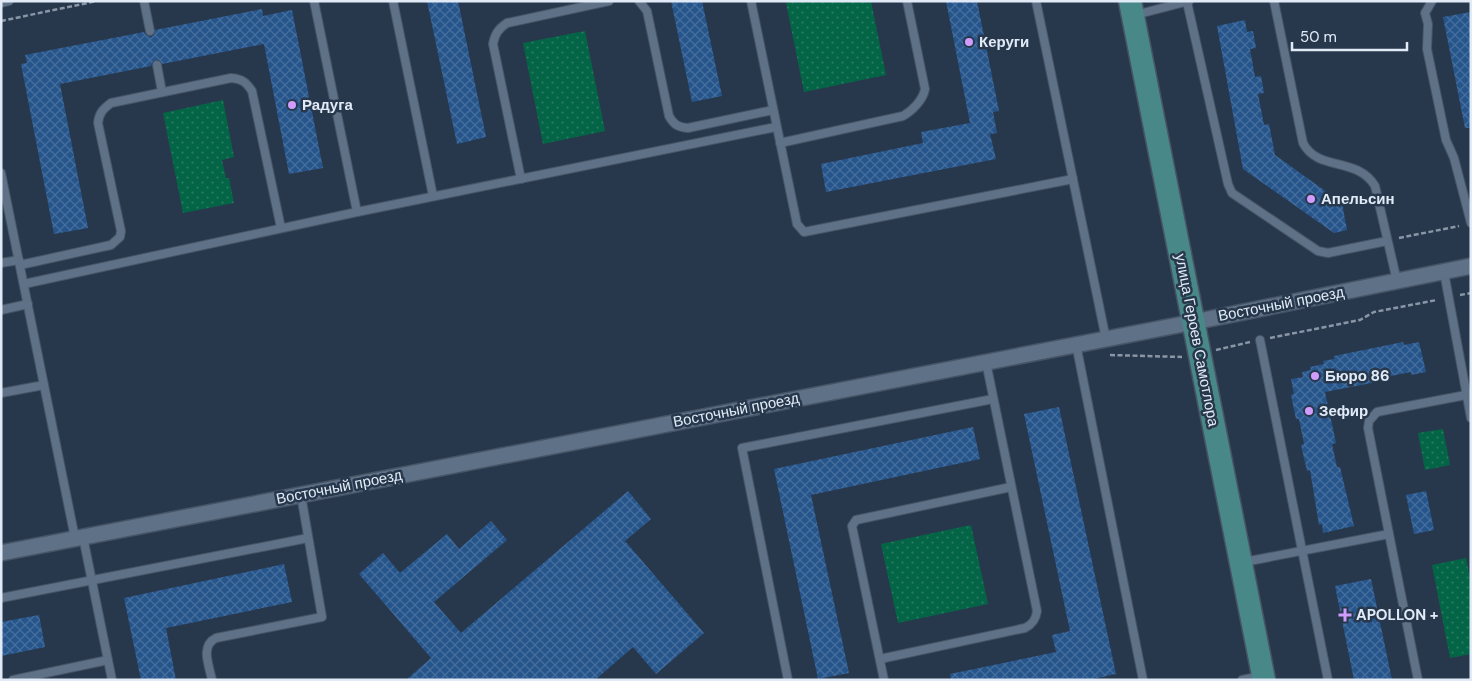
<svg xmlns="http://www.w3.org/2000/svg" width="1472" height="681" font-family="'DM Sans',sans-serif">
  <defs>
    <pattern id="park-dots" width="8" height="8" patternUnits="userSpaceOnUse" patternTransform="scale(1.25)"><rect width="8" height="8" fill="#046546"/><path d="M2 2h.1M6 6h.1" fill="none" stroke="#287b61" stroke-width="1.8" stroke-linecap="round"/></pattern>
    <pattern id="building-cross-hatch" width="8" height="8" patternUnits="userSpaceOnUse" patternTransform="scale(1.25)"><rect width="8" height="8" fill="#26558c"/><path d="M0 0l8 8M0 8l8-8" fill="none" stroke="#456e9d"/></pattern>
  </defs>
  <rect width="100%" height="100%" fill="#28384c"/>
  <!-- park -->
  <g fill="url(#park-dots)">
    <path d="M795 1H871L886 75 804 92 786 3Z"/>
    <path d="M585 31 605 131 543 144 523 43Z"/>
    <path d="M223 100 234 157 222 160 226 178H229L234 203 183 213 163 113Z"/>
    <path d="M1443 429 1450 465 1425 470 1418 433Z"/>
    <path d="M971 525 988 604 898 623 881 544Z"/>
    <path d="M1466 558 1471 584V654L1450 658 1432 565Z"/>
  </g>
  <!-- building -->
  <g fill="url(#building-cross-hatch)">
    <path d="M427 1H458L486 137 457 144Z"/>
    <path d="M671 1H702L722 96 692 102Z"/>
    <path d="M946 1H977L999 111 993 112 997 133 990 134 996 159 826 192 821 164 923 143 921 132 970 123Z"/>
    <path d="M262 9 263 16 292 10 323 168 289 174 264 44 162 64 159 60H156L152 63 151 66 60 84 88 228 54 234 21 64 27 63 25 55 144 32 146 35 151 37 154 35 155 30Z"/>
    <path d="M1471 12V128H1465L1443 17Z"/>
    <path d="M1245 20 1247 32 1253 31 1256 48 1250 49 1255 77 1261 76 1264 93 1258 94 1264 125 1269 124 1275 155 1342 203 1347 230 1334 233 1243 169 1217 26Z"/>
    <path d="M1403 342 1404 345 1419 342 1426 372 1411 375V372L1386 377 1387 380 1325 392 1336 443 1332 444 1337 467H1340L1354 526 1323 533 1322 524 1319 525 1310 470 1307 471 1301 445 1304 444 1299 419H1296L1291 395 1294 394 1291 379 1303 377 1302 372 1311 370 1310 367 1324 364 1323 361 1334 359V356Z"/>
    <path d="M1059 407 1116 674 1089 680H951L950 674 1056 652 1052 635 1070 631 1024 414Z"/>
    <path d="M973 427 980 459 811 495 849 673 818 679 774 469Z"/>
    <path d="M628 491 651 519 625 541 704 633 656 674 633 647 595 680H406L431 658 359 574 383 553 400 573 447 534 459 549 491 521 507 540 434 602 461 633Z"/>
    <path d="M1426 491 1434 530 1414 534 1406 495Z"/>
    <path d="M284 564 292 602 166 628 176 680H141L124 598Z"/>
    <path d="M1371 579 1392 680H1354L1335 586Z"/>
    <path d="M39 615 45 647 1 656V622Z"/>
  </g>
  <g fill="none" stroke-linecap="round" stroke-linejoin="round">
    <defs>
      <g id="lane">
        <path d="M144 1 150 31"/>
        <path d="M314 1 357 212"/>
        <path d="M393 1 433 196"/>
        <path d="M639 1 647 11 669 116C674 125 678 127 688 128L773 110"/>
        <path d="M751 1 797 224 804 232 1073 179"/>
        <path d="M1036 1 1106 339"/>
        <path d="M1274 1 1303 143C1318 172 1357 156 1375 186L1397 281"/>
        <path d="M1432 1 1425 13 1428 24 1427 49 1446 140 1454 158 1471 223"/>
        <path d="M1187 2 1228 184 1232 193 1318 251 1328 253 1387 241"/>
        <path d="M1 3 9 1"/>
        <path d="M1135 15 1189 1"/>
        <path d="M157 65 162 92"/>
        <path d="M780 143 903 116C912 111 923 100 925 89L907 1"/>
        <path d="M1 173 75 538"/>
        <path d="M521 179 493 44C495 34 498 29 507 23L609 1"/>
        <path d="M1 263 19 260"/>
        <path d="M20 265 111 245 120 237 121 231 98 123C99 113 103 109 111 103L231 78C242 79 246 82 252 91L281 228"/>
        <path d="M1444 272 1471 418"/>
        <path d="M24 284 357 212 776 127"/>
        <path d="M1 310 28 304"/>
        <path d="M1260 340 1328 680"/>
        <path d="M1076 344 1143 680"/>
        <path d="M1 393 44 385"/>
        <path d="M83 537 112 680"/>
        <path d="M1244 562 1389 534"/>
        <path d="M1 598 308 538"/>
        <path d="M880 659 1025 628C1033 624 1036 619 1037 611L986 362"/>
        <path d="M13 680 108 660"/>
        <path d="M212 680C209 665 200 646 216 638L322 617 301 495"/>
        <path d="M788 680 742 448 993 399"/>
        <path d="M884 680 852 526 856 520 1011 487"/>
        <path d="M1242 680 1261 676"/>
        <path d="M1418 680 1368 428 1369 421 1377 412 1466 395"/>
      </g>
      <path id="street" d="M1 553 1194 322 1471 266"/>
      <path id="primary" d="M1130 1 1264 680"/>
    </defs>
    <!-- lane casing -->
    <use href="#lane" stroke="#465465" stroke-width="10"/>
    <!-- street casing -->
    <use href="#street" stroke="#465465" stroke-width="18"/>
    <!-- primary casing -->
    <use href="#primary" stroke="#465465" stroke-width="25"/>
    <!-- path -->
    <g stroke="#8996a6" stroke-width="2.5" stroke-dasharray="5 2.5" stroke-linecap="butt">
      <path d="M1 21 97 1"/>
      <path d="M1399 238 1459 226"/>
      <path d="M1460 295 1471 293"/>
      <path d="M1270 338 1360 320 1374 312 1437 300"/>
      <path d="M1216 350 1250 342"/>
      <path d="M1110 355 1182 357"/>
    </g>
    <!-- lane -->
    <use href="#lane" stroke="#5f7187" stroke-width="8"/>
    <!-- street -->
    <use href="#street" stroke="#5f7187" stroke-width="15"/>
    <!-- primary -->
    <use href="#primary" stroke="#498889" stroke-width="22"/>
  </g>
  <!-- markers -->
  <g fill="#d09dfe" stroke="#28384c" stroke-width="2">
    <circle cx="969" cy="42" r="5"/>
    <circle cx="292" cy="105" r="5"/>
    <circle cx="1311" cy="199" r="5"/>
    <circle cx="1315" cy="376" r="5"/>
    <circle cx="1309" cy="411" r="5"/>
    <path d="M1342.5 607.5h5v5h5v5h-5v5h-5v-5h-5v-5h5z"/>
  </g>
  <g text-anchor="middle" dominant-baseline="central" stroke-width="5" stroke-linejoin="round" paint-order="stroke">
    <!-- poi labels -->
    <g font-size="15" font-weight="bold" fill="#e1ebf8" stroke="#28384c" text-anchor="start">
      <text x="979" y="42">Керуги</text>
      <text x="302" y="105">Радуга</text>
      <text x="1321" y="199">Апельсин</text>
      <text x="1325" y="376">Бюро 86</text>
      <text x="1319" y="411">Зефир</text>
      <text x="1356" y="615">APOLLON +</text>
    </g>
    <!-- street labels -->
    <g font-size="15" fill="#e1ebf8" stroke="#28384c">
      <text transform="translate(1281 304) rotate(-11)">Восточный проезд</text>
      <text transform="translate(1197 340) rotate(79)">улица Героев Самотлора</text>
      <text transform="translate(736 410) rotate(-11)">Восточный проезд</text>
      <text transform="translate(339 487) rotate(-11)">Восточный проезд</text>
    </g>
  </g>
  <!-- border -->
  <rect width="1472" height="681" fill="none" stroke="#e1ebf8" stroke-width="5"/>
  <!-- scale -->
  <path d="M1292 42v8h115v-8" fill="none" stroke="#e1ebf8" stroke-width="2.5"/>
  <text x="1300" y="42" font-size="15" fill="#e1ebf8" stroke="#28384c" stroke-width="4" paint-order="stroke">50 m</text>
</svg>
